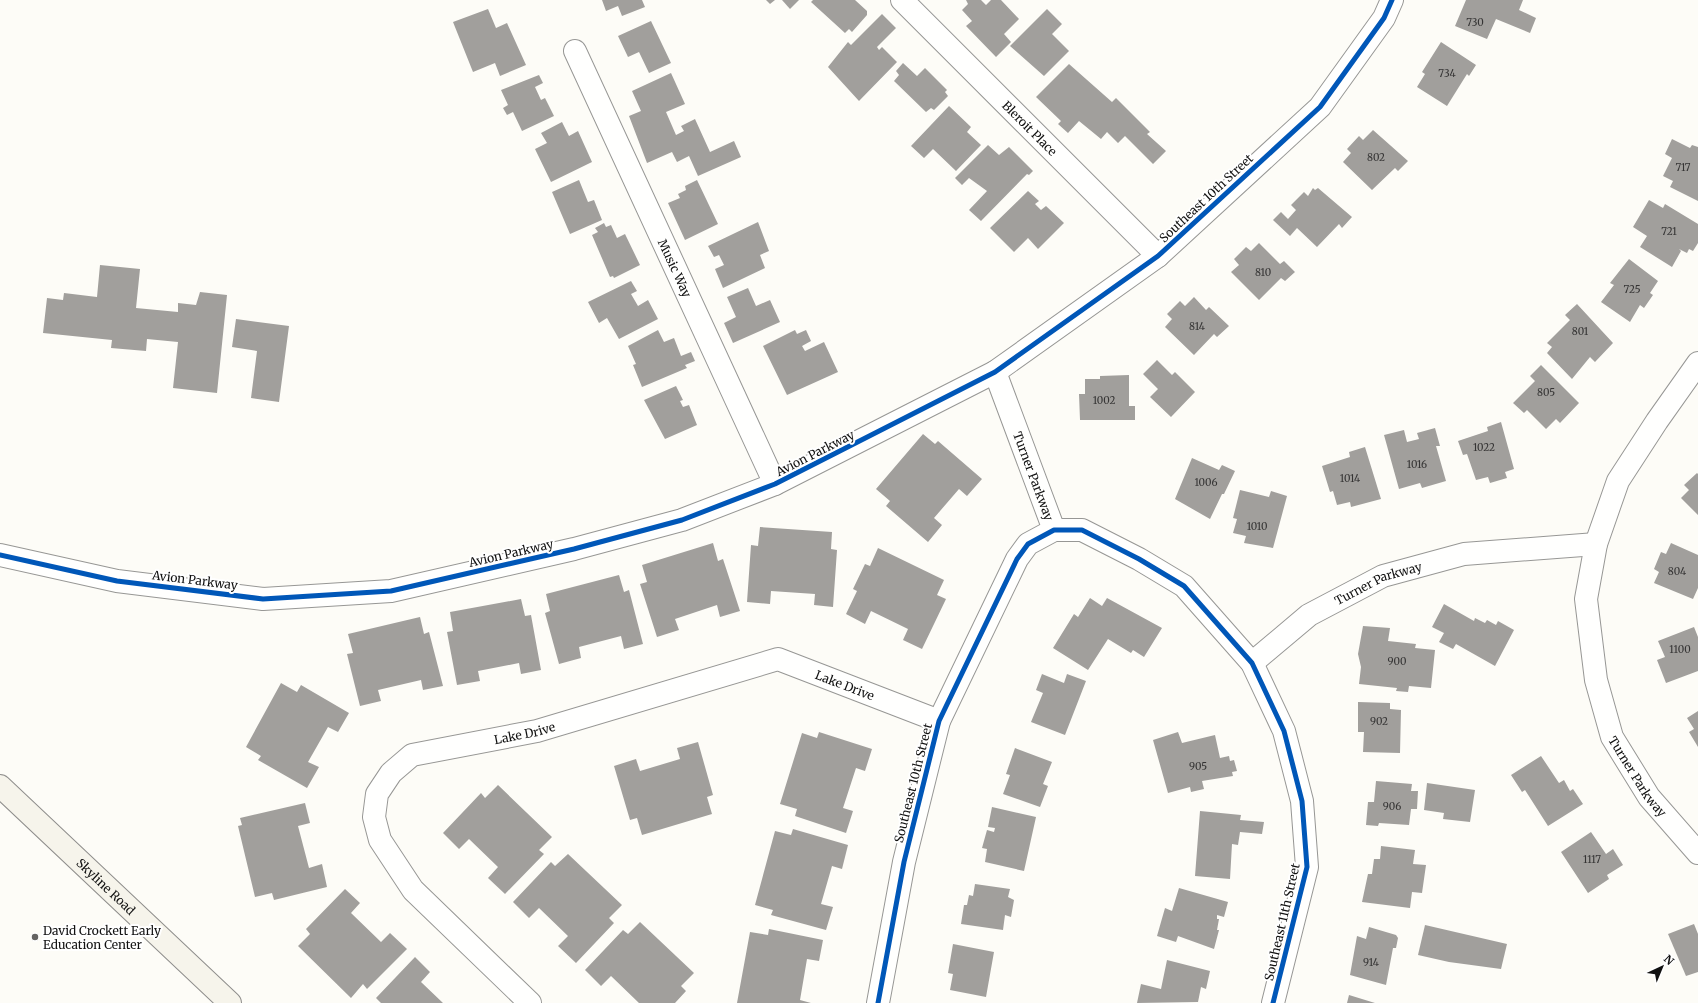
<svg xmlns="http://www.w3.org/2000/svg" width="1698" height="1003" font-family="Merriweather,serif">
  <rect width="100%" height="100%" fill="#fdfcf7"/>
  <!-- building -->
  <g fill="#a19f9c">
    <path d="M602 0H642L645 7 622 16 618 6 606 11Z"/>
    <path d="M766 0H775L770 4Z"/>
    <path d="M782 0H799L790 9Z"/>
    <path d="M813 0H855L867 11V15L852 32 849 29 845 33 811 2Z"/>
    <path d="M966 0H981L986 5 991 0H1001L1019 19 1004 34 1011 42 996 57 966 26 972 21 962 10 968 4Z"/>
    <path d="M1466 0H1523L1519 10 1536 18 1530 33 1496 19 1487 39 1455 26Z"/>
    <path d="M488 9 496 28 507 23 526 65 500 76 495 63 473 72 453 22Z"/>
    <path d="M1047 9 1062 24 1052 34 1069 51 1044 76 1010 46Z"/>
    <path d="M882 14 896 28 877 47 879 50 882 47 897 62 859 101 828 67 848 42 851 45Z"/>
    <path d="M651 21 671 63 649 73 639 52 628 57 618 36Z"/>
    <path d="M1441 42 1476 65 1469 76 1467 74 1447 106 1417 87 1425 74 1422 72Z"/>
    <path d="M903 63 917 76 925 68 947 90 945 92 948 96 934 110 931 108 926 112 894 81 899 75 896 71Z"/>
    <path d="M1069 64 1112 102 1116 98 1150 132 1147 134 1166 151 1153 164 1125 136 1118 143 1107 132 1101 139 1079 121 1068 133 1058 124 1061 121 1036 97Z"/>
    <path d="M671 73 685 104 666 112 676 135 684 131 681 126 695 119 710 152 734 141 741 157 698 176 689 156 677 162 672 152 647 163 629 116 641 111 632 91Z"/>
    <path d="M539 75 543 83 535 87 541 100 545 98 554 116 522 131 513 112 507 115 503 108 508 105 501 90Z"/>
    <path d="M949 106 971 127 967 132 981 145 956 171 933 149 924 158 911 146Z"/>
    <path d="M562 122 569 136 578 131 592 162 551 182 535 149 547 143 541 133Z"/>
    <path d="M1373 130 1408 161 1398 171 1395 168 1372 190 1343 162 1351 153 1347 149 1359 136 1363 140Z"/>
    <path d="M1672 139 1690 148 1692 145 1698 147V201L1670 187 1673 181 1663 176 1672 158 1665 154Z"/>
    <path d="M988 145 999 155 1009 147 1033 171 1029 175 1027 174 981 221 969 210 987 191 969 178 962 185 955 178Z"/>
    <path d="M579 180 588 202 594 200 602 220 570 234 552 192Z"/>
    <path d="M697 180 718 224 685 240 668 203 680 198 678 194 686 190 685 186Z"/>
    <path d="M1313 188 1315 190 1318 188 1352 217 1342 228 1339 224 1317 247 1297 228 1290 236 1273 220 1281 212 1288 219 1296 210 1291 205 1304 192 1308 196Z"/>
    <path d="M1028 191 1039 201 1035 204 1041 210 1046 206 1064 223 1038 249 1028 238 1014 252 990 228Z"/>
    <path d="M1649 200 1663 208 1665 204 1698 224V243L1693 251 1689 249 1687 253 1679 249 1681 251 1672 267 1640 247 1647 236 1633 227Z"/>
    <path d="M758 222 769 251 760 255 765 268 723 288 715 269 724 265 719 255 714 257 708 246Z"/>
    <path d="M604 223 606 227 611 225 617 238 625 234 640 265 614 278 613 276 610 277 592 235 598 232 595 228Z"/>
    <path d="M1259 243 1280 264 1284 261 1295 272 1285 281 1281 278 1259 300 1231 272 1239 265 1234 259 1246 247 1251 251Z"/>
    <path d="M1629 259 1658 281 1650 293 1653 295 1644 308 1640 305 1630 322 1601 302 1614 285 1610 283Z"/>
    <path d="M100 265 140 269 136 308 178 312V303L196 305 200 292 227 295 217 393 173 388 178 342 147 339 146 351 111 348 112 340 43 333 47 298 63 300 64 293 97 297Z"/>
    <path d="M631 281 637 291 631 294 638 306 648 300 658 319 619 339 607 318 599 323 588 302Z"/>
    <path d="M748 288 756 306 770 300 780 322 733 343 724 323 736 317 727 297Z"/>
    <path d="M1194 297 1206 310 1209 307 1229 326 1217 337 1214 334 1194 355 1165 327 1172 319 1167 314 1180 301 1185 306Z"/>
    <path d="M1577 304 1613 343 1595 362 1590 357 1572 379 1547 353 1552 347 1547 343 1570 320 1565 315Z"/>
    <path d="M236 319 289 326 279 402 251 398 257 351 232 347Z"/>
    <path d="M658 330 664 342 674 338 681 356 691 352 695 361 685 365 687 368 642 387 633 365 636 364 628 346Z"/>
    <path d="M795 330 797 334 806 330 811 341 802 346 805 351 824 342 838 372 787 395 763 346Z"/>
    <path d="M1157 360 1172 375 1175 372 1195 392 1171 417 1150 397 1158 389 1143 374Z"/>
    <path d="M1541 365 1579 403 1560 423 1556 419 1546 429 1527 410 1524 413 1513 403 1535 381 1530 376Z"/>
    <path d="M1129 375V406H1135V420H1080L1079 394H1085V379H1100V376Z"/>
    <path d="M676 386 683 400 680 401 683 407 689 405 697 425 665 439 644 400Z"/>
    <path d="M1501 422 1514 469 1505 472 1507 478 1490 483 1488 477 1476 480 1467 454 1463 455 1458 441 1488 431 1487 427Z"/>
    <path d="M1435 428 1440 446H1436L1446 481 1422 488 1420 483 1399 489 1384 435 1404 430 1407 442 1419 439 1417 433Z"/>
    <path d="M923 434 935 444 938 441 982 479 967 496 959 489 934 518 942 525 928 542 886 506 890 501 876 489Z"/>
    <path d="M1365 447 1381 499 1351 507 1350 502 1337 505 1333 491 1330 492 1322 466 1350 457 1349 452Z"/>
    <path d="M1192 458 1219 470 1222 465 1235 471 1224 494H1222L1210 519 1175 499Z"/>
    <path d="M1697 473 1698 474V515L1681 498 1689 490 1684 485Z"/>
    <path d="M1240 490 1269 497 1271 491 1287 496 1273 548 1244 543 1246 536 1233 533 1237 519 1233 518Z"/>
    <path d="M760 527 832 532 831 549 837 550 833 607 814 605 815 594 771 591 770 604 747 602 751 545 758 546Z"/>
    <path d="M713 543 718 561 723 559 740 611 720 617 717 605 675 619 679 630 657 637 640 584 647 582 642 565Z"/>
    <path d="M1671 543 1698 555V588L1693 599 1654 583 1659 572 1654 569 1661 552 1666 554Z"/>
    <path d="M878 548 944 580 937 595 946 599 922 649 903 640 908 629 871 611 865 624 846 614 857 591 853 589 865 564 870 566Z"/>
    <path d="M619 575 624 592 629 590 643 644 624 649 621 636 579 647 581 658 559 664 545 613 550 611 546 594Z"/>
    <path d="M1090 598 1102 606 1107 598 1162 628 1144 657 1133 650 1131 653 1108 639 1088 670 1053 648 1074 614 1078 617Z"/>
    <path d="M521 599 525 616 531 615 541 670 521 674 519 663 478 671 480 681 457 685 447 632 453 631 450 612Z"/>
    <path d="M1444 604 1474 621 1475 618 1485 623 1487 620 1496 625 1498 621 1514 630 1495 666 1456 644 1453 649 1439 642 1444 633 1432 627Z"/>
    <path d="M420 617 424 634 429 632 443 686 423 690 421 680 378 690 381 701 360 706 347 654 353 653 348 634Z"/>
    <path d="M1363 626 1390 628 1388 641 1416 644 1415 648 1435 650 1431 688 1409 686 1408 692 1396 691 1397 688 1359 684 1361 667 1358 654Z"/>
    <path d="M1694 627 1698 637V671L1666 683 1657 660 1665 657 1658 641Z"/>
    <path d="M1042 674 1064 683 1067 674 1086 681 1065 735 1031 722 1043 693 1036 690Z"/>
    <path d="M281 683 297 692 301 685 349 713 338 732 328 727 308 762 319 767 307 788 258 760 261 756 246 747Z"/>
    <path d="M1358 702 1390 703V709L1401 710 1400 753 1363 752 1364 732H1358Z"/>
    <path d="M1698 711V747L1689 732 1694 729 1687 718Z"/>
    <path d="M819 732 872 749 865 771 856 768 843 808 853 811 846 833 795 816 797 809 780 804 802 733 817 738Z"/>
    <path d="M1178 732 1182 743 1215 735 1220 758 1229 756 1230 761 1234 760 1237 771 1232 772 1233 776 1202 781 1204 789 1191 792 1190 787 1168 793 1153 740Z"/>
    <path d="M698 742 713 795 707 797 712 814 642 835 637 818 630 820 614 766 636 759 640 771 680 759 677 748Z"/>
    <path d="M1015 748 1052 762 1043 784 1048 786 1040 807 1003 794 1010 775 1006 774Z"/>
    <path d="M1541 756 1559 783 1564 780 1570 791 1573 789 1583 804 1548 826 1525 790 1522 792 1511 775Z"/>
    <path d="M1376 781 1412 784 1411 791H1418L1417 809H1411L1409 825 1379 823 1378 826 1366 825 1368 802H1374Z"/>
    <path d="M1427 783 1475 790 1470 822 1443 819 1444 813 1424 810Z"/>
    <path d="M498 785 552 837 539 850 544 854 505 894 488 878 498 867 469 839 459 849 443 833 481 793 485 798Z"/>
    <path d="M305 803 310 823 298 826 309 868 322 864 327 887 274 900 272 893 255 897 238 826 242 825 240 818Z"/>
    <path d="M992 807 1036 817 1024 871 985 862 987 849 982 848 987 830 994 832 995 828 988 827Z"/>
    <path d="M1200 811 1241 815 1240 820 1264 822 1262 834 1240 832 1238 845 1232 844 1230 879 1195 876Z"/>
    <path d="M793 829 848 845 842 869 832 866 821 904 833 907 826 930 771 915 773 910 755 905 775 831 791 835Z"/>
    <path d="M1591 832 1606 854 1613 849 1623 865 1607 875 1609 879 1588 893 1561 852Z"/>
    <path d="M1381 846 1415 850 1413 864 1426 865 1422 893 1412 892 1410 908 1362 902 1368 874H1372L1374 859H1380Z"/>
    <path d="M568 854 622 905 609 918 614 923 576 963 558 946 568 936 539 908 529 918 513 902 551 862 555 866Z"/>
    <path d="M975 884 1010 889 1008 897 1014 900 1011 917 1005 915 1003 930 961 924 964 905H967L969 895 973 896Z"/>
    <path d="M1179 888 1228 902 1224 917 1217 915V919H1219L1217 930H1219L1214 949 1178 936 1176 942 1157 936 1165 908 1172 911Z"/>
    <path d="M345 889 360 903 351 913 381 942 390 933 407 949 367 989 363 984 351 998 298 946 310 934 306 929Z"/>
    <path d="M640 922 694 973 681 986 686 991 675 1003H639L611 976 601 986 585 970 623 930 628 934Z"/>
    <path d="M1694 924 1698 934V972L1686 976 1668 934Z"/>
    <path d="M1425 925 1507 944 1501 969 1449 962 1418 955Z"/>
    <path d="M1369 927 1396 935 1398 938 1396 948H1393L1386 985 1350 975 1357 936 1366 939Z"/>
    <path d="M769 929 823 940 819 961 807 959 800 1000 811 1003H737L750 932 768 935Z"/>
    <path d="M953 944 994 952 986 997 950 990 953 974 948 973Z"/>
    <path d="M415 957 430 972 421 982 443 1003H381L376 998Z"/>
    <path d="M1167 960 1210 971 1206 989 1201 987 1198 1002 1137 1003 1141 984 1161 989Z"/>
    <path d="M1349 995 1375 1003H1347Z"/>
  </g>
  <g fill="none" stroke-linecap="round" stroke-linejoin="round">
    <defs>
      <g id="street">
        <path id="s1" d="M902 0 1158 256"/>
        <path id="s2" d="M575 51 775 484"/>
        <path id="s3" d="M1698 363 1657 421 1618 481 1596 544 1586 599 1596 680 1612 737 1649 797 1698 853"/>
        <path id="s4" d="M995 372 1054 530"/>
        <path d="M0 555 117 581 263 599 391 591 574 549 682 520 775 484 995 372 1158 256 1320 107 1384 18 1392 0"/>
        <path id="s5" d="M1252 663 1309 615 1383 576 1464 554 1596 544"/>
        <path id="s6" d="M530 1003 413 890 380 840 374 817 377 794 391 773 412 755 537 731 778 659 939 721"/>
        <path d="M878 1003 904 862 939 721 1017 559 1028 544 1054 530H1082L1139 559 1184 586 1252 663 1284 731 1302 801 1307 867 1273 1003"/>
      </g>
      <g id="secondary">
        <path id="s7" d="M0 786 230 1003"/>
      </g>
    </defs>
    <!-- street casing -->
    <use href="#street" stroke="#979795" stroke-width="24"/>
    <!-- secondary casing -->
    <use href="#secondary" stroke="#8e8d8b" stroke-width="24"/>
    <!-- street -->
    <use href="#street" stroke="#fffffe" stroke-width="22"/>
    <!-- secondary -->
    <use href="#secondary" stroke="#f6f4eb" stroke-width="22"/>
    <defs>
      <g id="cycleway">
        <path d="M0 555 117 581 263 599 391 591 574 549 682 520 775 484 995 372 1158 256 1320 107 1384 18 1392 0"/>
        <path d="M878 1003 904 862 939 721 1017 559 1028 544 1054 530H1082L1139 559 1184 586 1252 663 1284 731 1302 801 1307 867 1273 1003"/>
      </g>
    </defs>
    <!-- cycleway casing -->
    <use href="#cycleway" stroke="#fff" stroke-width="8"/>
    <!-- cycleway -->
    <use href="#cycleway" stroke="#0057b8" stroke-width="5"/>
  </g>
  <!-- markers -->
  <circle fill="#646362" stroke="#fff" stroke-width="1.5" cx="35" cy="937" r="4"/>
  <g text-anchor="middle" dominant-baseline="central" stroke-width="4" stroke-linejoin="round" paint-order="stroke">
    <!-- number labels -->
    <g font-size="10" fill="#353434">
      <text x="1475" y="22">730</text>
      <text x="1447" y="73">734</text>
      <text x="1376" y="157">802</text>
      <text x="1683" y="167">717</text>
      <text x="1669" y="231">721</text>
      <text x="1263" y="272">810</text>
      <text x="1632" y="289">725</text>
      <text x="1197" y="326">814</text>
      <text x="1580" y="331">801</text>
      <text x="1546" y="392">805</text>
      <text x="1104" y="400">1002</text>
      <text x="1484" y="447">1022</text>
      <text x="1417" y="464">1016</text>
      <text x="1350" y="478">1014</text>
      <text x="1206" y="482">1006</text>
      <text x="1257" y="526">1010</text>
      <text x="1677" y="571">804</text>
      <text x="1680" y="649">1100</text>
      <text x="1397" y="661">900</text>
      <text x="1379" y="721">902</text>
      <text x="1198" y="766">905</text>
      <text x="1392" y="806">906</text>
      <text x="1592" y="859">1117</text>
      <text x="1371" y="962">914</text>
    </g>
    <!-- street labels -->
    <g font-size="12" fill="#111" stroke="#fff">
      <text stroke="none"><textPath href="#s1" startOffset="181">Bleroit Place</textPath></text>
      <text transform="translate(1206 198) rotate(-43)">Southeast 10th Street</text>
      <text stroke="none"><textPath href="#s2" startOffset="239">Music Way</textPath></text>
      <text transform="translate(815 453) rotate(-27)">Avion Parkway</text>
      <text stroke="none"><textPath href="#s4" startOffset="111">Turner Parkway</textPath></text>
      <text transform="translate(511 553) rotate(-13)">Avion Parkway</text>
      <text transform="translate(195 580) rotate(7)">Avion Parkway</text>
      <text stroke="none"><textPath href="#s5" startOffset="151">Turner Parkway</textPath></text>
      <text stroke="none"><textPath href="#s6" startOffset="773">Lake Drive</textPath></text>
      <text stroke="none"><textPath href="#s6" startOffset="437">Lake Drive</textPath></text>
      <text stroke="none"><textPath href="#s3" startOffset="453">Turner Parkway</textPath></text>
      <text transform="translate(913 783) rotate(-76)">Southeast 10th Street</text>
      <text stroke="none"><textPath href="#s7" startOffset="146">Skyline Road</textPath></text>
      <text transform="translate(1282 922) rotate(-77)">Southeast 11th Street</text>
    </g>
    <!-- poi labels -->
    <g font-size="12" fill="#111" stroke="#fff" text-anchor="start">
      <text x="43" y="930">David Crockett Early<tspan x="43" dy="14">Education Center</tspan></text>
    </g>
  </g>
  <!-- north arrow -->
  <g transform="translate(1662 967) rotate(44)" stroke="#ffffff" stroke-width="3" paint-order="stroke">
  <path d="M0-3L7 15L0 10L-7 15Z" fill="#111111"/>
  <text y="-6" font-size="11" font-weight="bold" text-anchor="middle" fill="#111111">N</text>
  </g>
</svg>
